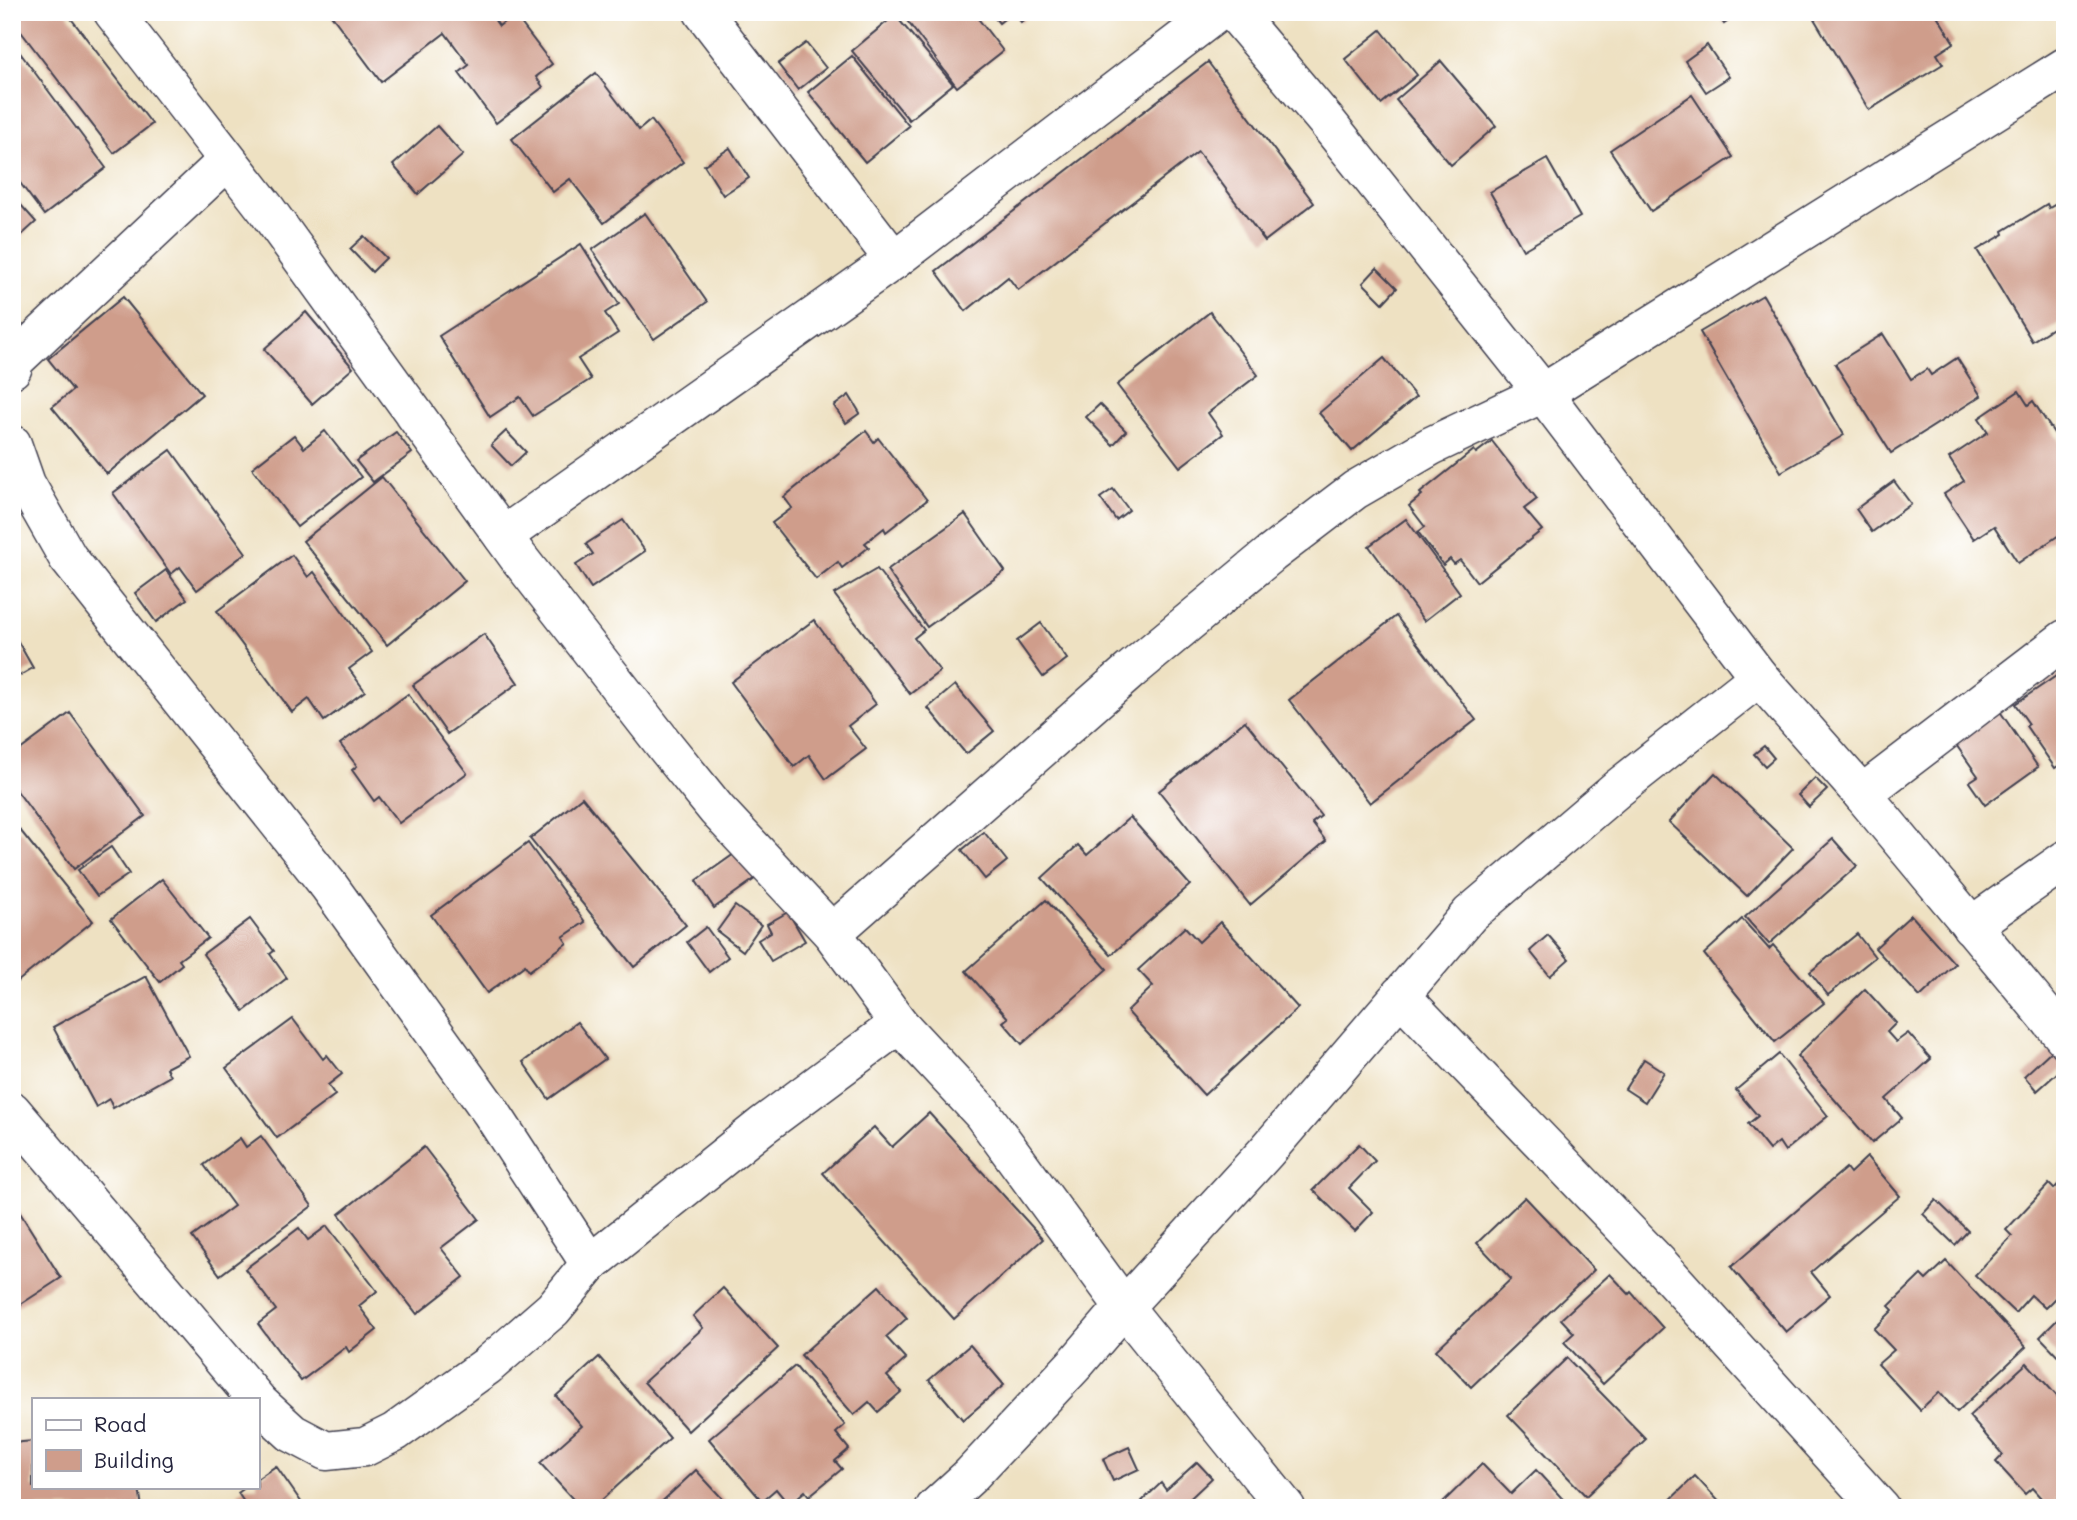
<svg xmlns="http://www.w3.org/2000/svg" width="2077" height="1520" font-family="Mali,sans-serif">
  <rect width="100%" height="100%" fill="#fff"/>
  <filter id="ink" filterUnits="userSpaceOnUse"><feTurbulence type="fractalNoise" baseFrequency=".0143" numOctaves="2"/><feDisplacementMap in="SourceGraphic" scale="14" xChannelSelector="R" yChannelSelector="G"/><feConvolveMatrix kernelMatrix="1 2 1 2 8 2 1 2 1" color-interpolation-filters="sRGB"/></filter>
  <filter id="wash" filterUnits="userSpaceOnUse"><feTurbulence type="fractalNoise" baseFrequency=".00686" numOctaves="4" result="noise"/><feDisplacementMap in="SourceGraphic" scale="28" xChannelSelector="R" yChannelSelector="G"/><feGaussianBlur stdDeviation="1.57" result="paint"/><feColorMatrix in="noise" values="0 0 0 0 0 0 0 0 0 0 0 0 0 0 0 0 0 1.4 0 .05"/><feComposite in="paint" operator="in"/></filter>
  <g filter="url(#wash)">
    <rect width="100%" height="100%" fill="#eee1c2"/>
    <g id="blocks">
      <!-- building -->
      <g fill="#cf9d8b">
        <path d="M12 12H66L152 124 114 153 12 20Z"/>
        <path d="M329 12H489L499 26 514 14 552 64 536 77 543 87 496 123 459 73 469 65 445 33 381 82Z"/>
        <path d="M912 12H973L1003 51 957 87 905 18Z"/>
        <path d="M990 12H1033L1021 22 1013 12 999 23Z"/>
        <path d="M1716 12H1741L1724 24Z"/>
        <path d="M1810 12H1935L1954 43 1937 54 1943 64 1869 110Z"/>
        <path d="M895 15 953 84 909 120 852 51Z"/>
        <path d="M1381 30 1417 75 1381 104 1345 59Z"/>
        <path d="M12 42 106 168 44 215 12 172Z"/>
        <path d="M806 43 826 68 798 90 778 64Z"/>
        <path d="M1707 45 1729 77 1706 92 1685 61Z"/>
        <path d="M852 56 909 126 865 162 808 92Z"/>
        <path d="M1441 61 1496 126 1451 165 1396 100Z"/>
        <path d="M1208 62 1314 203 1265 241 1198 152 1018 290 1008 277 966 311 936 271Z"/>
        <path d="M596 73 639 130 651 120 683 162 604 223 570 179 553 192 512 139Z"/>
        <path d="M1692 95 1733 157 1651 211 1610 150Z"/>
        <path d="M437 126 463 155 418 194 393 165Z"/>
        <path d="M730 148 749 178 723 195 704 165Z"/>
        <path d="M1547 159 1580 217 1523 250 1490 192Z"/>
        <path d="M12 195 36 222 12 244Z"/>
        <path d="M2065 199V320L2032 341 1977 250 2004 234 2003 231 2047 204 2049 208Z"/>
        <path d="M645 213 707 302 654 339 592 250Z"/>
        <path d="M364 236 386 258 372 272 350 249Z"/>
        <path d="M581 244 619 304 605 313 618 333 578 359 591 379 533 416 520 397 490 417 439 336Z"/>
        <path d="M1377 268 1397 288 1383 303 1363 283Z"/>
        <path d="M1763 295 1844 435 1781 472 1700 332Z"/>
        <path d="M123 297 202 394 107 474 52 407 73 390 48 359Z"/>
        <path d="M306 312 353 368 312 404 264 349Z"/>
        <path d="M1210 312 1258 375 1208 413 1223 434 1180 467 1117 385Z"/>
        <path d="M1883 334 1911 379 1927 369 1931 375 1957 358 1981 396 1891 453 1835 364Z"/>
        <path d="M1384 358 1416 397 1352 451 1319 413Z"/>
        <path d="M2019 391 2028 405 2033 401 2065 450V531L2018 563 1994 526 1974 539 1944 494 1964 481 1949 458 1988 432 1979 418Z"/>
        <path d="M849 395 860 413 846 423 834 406Z"/>
        <path d="M1100 404 1126 431 1113 445 1086 417Z"/>
        <path d="M325 431 361 477 297 527 252 468 294 435 304 448Z"/>
        <path d="M506 431 526 452 511 466 491 445Z"/>
        <path d="M866 431 874 442 878 438 927 500 886 532 884 528 865 543 869 547 842 568 838 562 816 579 772 523 792 508 784 497Z"/>
        <path d="M396 432 412 453 373 482 356 461Z"/>
        <path d="M1492 441 1537 499 1524 509 1542 530 1477 582 1460 560 1454 564 1450 559 1443 565 1418 532 1425 527 1409 506 1422 495 1420 493 1474 450 1476 453Z"/>
        <path d="M171 450 246 553 197 590 180 567 171 574 113 493Z"/>
        <path d="M382 477 465 581 387 645 303 541Z"/>
        <path d="M1894 481 1911 504 1872 532 1856 509Z"/>
        <path d="M1113 489 1129 510 1116 520 1100 498Z"/>
        <path d="M965 514 1005 571 927 627 887 570Z"/>
        <path d="M1406 519 1460 593 1424 621 1369 546Z"/>
        <path d="M623 520 645 551 591 588 576 565 593 554 586 544Z"/>
        <path d="M292 555 308 577 314 572 372 652 349 669 365 691 324 721 309 699 292 712 217 611Z"/>
        <path d="M877 569 924 630 914 638 940 671 910 694 834 594Z"/>
        <path d="M166 570 187 599 156 622 135 593Z"/>
        <path d="M1396 616 1476 720 1370 803 1289 700Z"/>
        <path d="M814 620 876 704 848 726 866 749 826 779 809 755 794 767 731 682Z"/>
        <path d="M1041 623 1067 659 1043 677 1017 641Z"/>
        <path d="M12 631 33 668 12 680Z"/>
        <path d="M484 634 518 683 447 734 413 685Z"/>
        <path d="M2065 670V776L2058 766 2055 768 2026 726 2029 724 2015 704Z"/>
        <path d="M955 685 994 731 966 754 928 708Z"/>
        <path d="M408 694 467 773 399 823 379 797 374 801 352 770 357 766 340 744Z"/>
        <path d="M1997 707 2038 767 1985 805 1969 782 1978 776 1952 739Z"/>
        <path d="M70 713 145 816 74 869 12 784V756Z"/>
        <path d="M1245 721 1321 816 1312 823 1326 841 1250 905 1159 791Z"/>
        <path d="M1764 746 1774 758 1765 766 1754 754Z"/>
        <path d="M1715 773 1793 848 1747 896 1669 822Z"/>
        <path d="M1815 778 1827 790 1809 807 1798 795Z"/>
        <path d="M582 797 686 925 634 967 530 839Z"/>
        <path d="M1130 817 1190 885 1111 955 1042 878 1078 845 1087 855Z"/>
        <path d="M20 830 93 921 12 986V836Z"/>
        <path d="M984 832 1007 861 985 879 962 850Z"/>
        <path d="M1833 839 1857 866 1769 944 1745 917Z"/>
        <path d="M528 843 585 922 563 937 567 943 529 971 525 965 487 993 431 915Z"/>
        <path d="M111 847 129 874 97 896 78 870Z"/>
        <path d="M744 847 763 873 714 908 696 881Z"/>
        <path d="M162 879 208 938 179 960 182 964 160 982 111 919Z"/>
        <path d="M1046 900 1107 969 1022 1044 1003 1022 1008 1018 966 971Z"/>
        <path d="M735 906 761 925 743 951 717 931Z"/>
        <path d="M788 912 805 941 771 961 758 940 771 932 767 924Z"/>
        <path d="M1911 915 1955 964 1920 997 1875 948Z"/>
        <path d="M250 919 274 951 270 954 287 978 244 1011 203 954Z"/>
        <path d="M1742 919 1769 949 1773 945 1824 1003 1775 1042 1704 954Z"/>
        <path d="M1220 922 1298 1008 1204 1095 1127 1011 1153 986 1138 970 1185 927 1199 942Z"/>
        <path d="M706 927 728 957 709 972 687 942Z"/>
        <path d="M1857 934 1875 957 1828 995 1810 972Z"/>
        <path d="M1548 935 1569 959 1550 976 1530 951Z"/>
        <path d="M146 976 189 1056 166 1068 170 1076 113 1108 109 1099 96 1107 53 1027Z"/>
        <path d="M1865 989 1896 1023 1887 1032 1896 1042 1908 1033 1931 1059 1886 1099 1902 1118 1872 1143 1797 1056Z"/>
        <path d="M293 1019 323 1059 327 1055 342 1074 328 1085 335 1095 277 1138 226 1068Z"/>
        <path d="M577 1022 605 1059 549 1099 523 1062Z"/>
        <path d="M2051 1051 2065 1066 2037 1091 2024 1076Z"/>
        <path d="M1779 1054 1828 1116 1785 1151 1779 1142 1769 1150 1748 1124 1758 1116 1736 1090Z"/>
        <path d="M1644 1059 1664 1072 1645 1102 1625 1089Z"/>
        <path d="M929 1113 1043 1239 954 1319 823 1173 874 1127 892 1147Z"/>
        <path d="M261 1136 312 1206 220 1275 192 1237 234 1206 204 1165 240 1138 246 1147Z"/>
        <path d="M1359 1144 1375 1161 1349 1188 1373 1212 1355 1231 1313 1190Z"/>
        <path d="M424 1147 479 1219 441 1248 464 1277 417 1314 339 1214Z"/>
        <path d="M1867 1157 1900 1196 1811 1272 1830 1295 1786 1332 1731 1267 1846 1168 1850 1173Z"/>
        <path d="M2065 1177V1288L2045 1308 2031 1295 2015 1313 1975 1275 2012 1236 2006 1230 2049 1184 2054 1189Z"/>
        <path d="M1525 1197 1594 1270 1471 1387 1436 1350 1511 1279 1477 1243Z"/>
        <path d="M12 1200 61 1278 12 1310Z"/>
        <path d="M1936 1200 1968 1231 1955 1245 1923 1214Z"/>
        <path d="M327 1226 377 1291 359 1306 377 1330 349 1352 346 1347 301 1381 258 1324 276 1310 245 1269 299 1228 308 1240Z"/>
        <path d="M1946 1261 2026 1347 1957 1412 1939 1392 1920 1410 1878 1364 1894 1350 1874 1329 1893 1310 1889 1306 1921 1275 1926 1280Z"/>
        <path d="M1610 1274 1629 1294 1631 1292 1663 1328 1603 1384 1564 1342 1574 1333 1561 1319Z"/>
        <path d="M879 1286 907 1318 886 1337 906 1359 887 1376 901 1392 878 1412 869 1402 854 1415 801 1355Z"/>
        <path d="M723 1288 778 1348 688 1431 644 1382 703 1328 693 1316Z"/>
        <path d="M2065 1312V1363L2040 1337Z"/>
        <path d="M970 1345 1004 1385 963 1420 929 1380Z"/>
        <path d="M599 1357 670 1438 593 1508H581L540 1463 582 1426 556 1396Z"/>
        <path d="M1567 1358 1646 1439 1586 1496 1508 1415Z"/>
        <path d="M2027 1363 2065 1405V1492L2049 1507 2032 1488 2025 1494 1996 1462 2003 1455 1969 1416Z"/>
        <path d="M795 1366 845 1425 836 1433 849 1449 835 1461 842 1469 809 1496 805 1491 789 1505 776 1489 762 1501 709 1439Z"/>
        <path d="M33 1441V1487H139L142 1508H12V1443Z"/>
        <path d="M1129 1447 1139 1469 1113 1481 1103 1459Z"/>
        <path d="M1197 1462 1212 1478 1180 1508H1148L1142 1501 1161 1483 1166 1490Z"/>
        <path d="M1482 1464 1511 1494 1536 1470 1571 1508H1437Z"/>
        <path d="M276 1466 304 1506 248 1508 238 1493 246 1487H257V1479Z"/>
        <path d="M696 1470 731 1508H655Z"/>
        <path d="M1695 1476 1725 1508H1662Z"/>
      </g>
    </g>
  </g>
  <g filter="url(#ink)">
    <use href="#blocks" fill-opacity="0" stroke="#413f4f" stroke-width="2"/>
    <g fill="none" stroke-linecap="round" stroke-linejoin="round">
      <defs>
        <g id="street">
          <path d="M113 12 266 209 518 557 666 747 717 810 832 933 899 1024 982 1113 1124 1307 1286 1508"/>
          <path d="M703 12 894 260"/>
          <path d="M1234 12 1327 122 1543 393 1759 677 1862 794 2065 1038"/>
          <path d="M12 369 15 360 227 161"/>
          <path d="M12 444 26 484 68 558 329 886 491 1112 590 1264"/>
          <path d="M503 536 894 260 1218 12"/>
          <path d="M1862 794 2065 639"/>
          <path d="M1971 926 2065 860"/>
          <path d="M832 933 1131 670 1271 554 1355 490 1431 446 1543 393 2065 67"/>
          <path d="M1400 995 1662 1267 1880 1508"/>
          <path d="M12 1111 256 1399"/>
          <path d="M257 1401 292 1433 326 1451 365 1447 395 1432 487 1366 553 1309 590 1264 762 1126 899 1024"/>
          <path d="M935 1508 970 1476 1076 1363 1124 1307 1266 1152 1470 914 1617 789 1759 677"/>
        </g>
      </defs>
      <!-- street casing -->
      <use href="#street" stroke="#413f4f" stroke-width="41"/>
      <!-- street -->
      <use href="#street" stroke="#fff" stroke-width="38"/>
    </g>
  </g>
  <!-- margin -->
  <rect width="2077" height="1520" fill="none" stroke="#fff" stroke-width="42"/>
  <!-- legend -->
  <rect x="32" y="1398" width="228" height="91" fill="#ffffff" stroke="#a7a7b1" stroke-width="2"/>
  <rect x="46" y="1420" width="35" height="10" fill="#ffffff" stroke="#a7a7b1" stroke-width="2"/>
  <text x="94" y="1432" font-size="21" fill="#22223b">Road</text>
  <rect x="46" y="1450" width="35" height="21" fill="#cf9d8b" stroke="#a7a7b1" stroke-width="2"/>
  <text x="94" y="1468" font-size="21" fill="#22223b">Building</text>
</svg>
